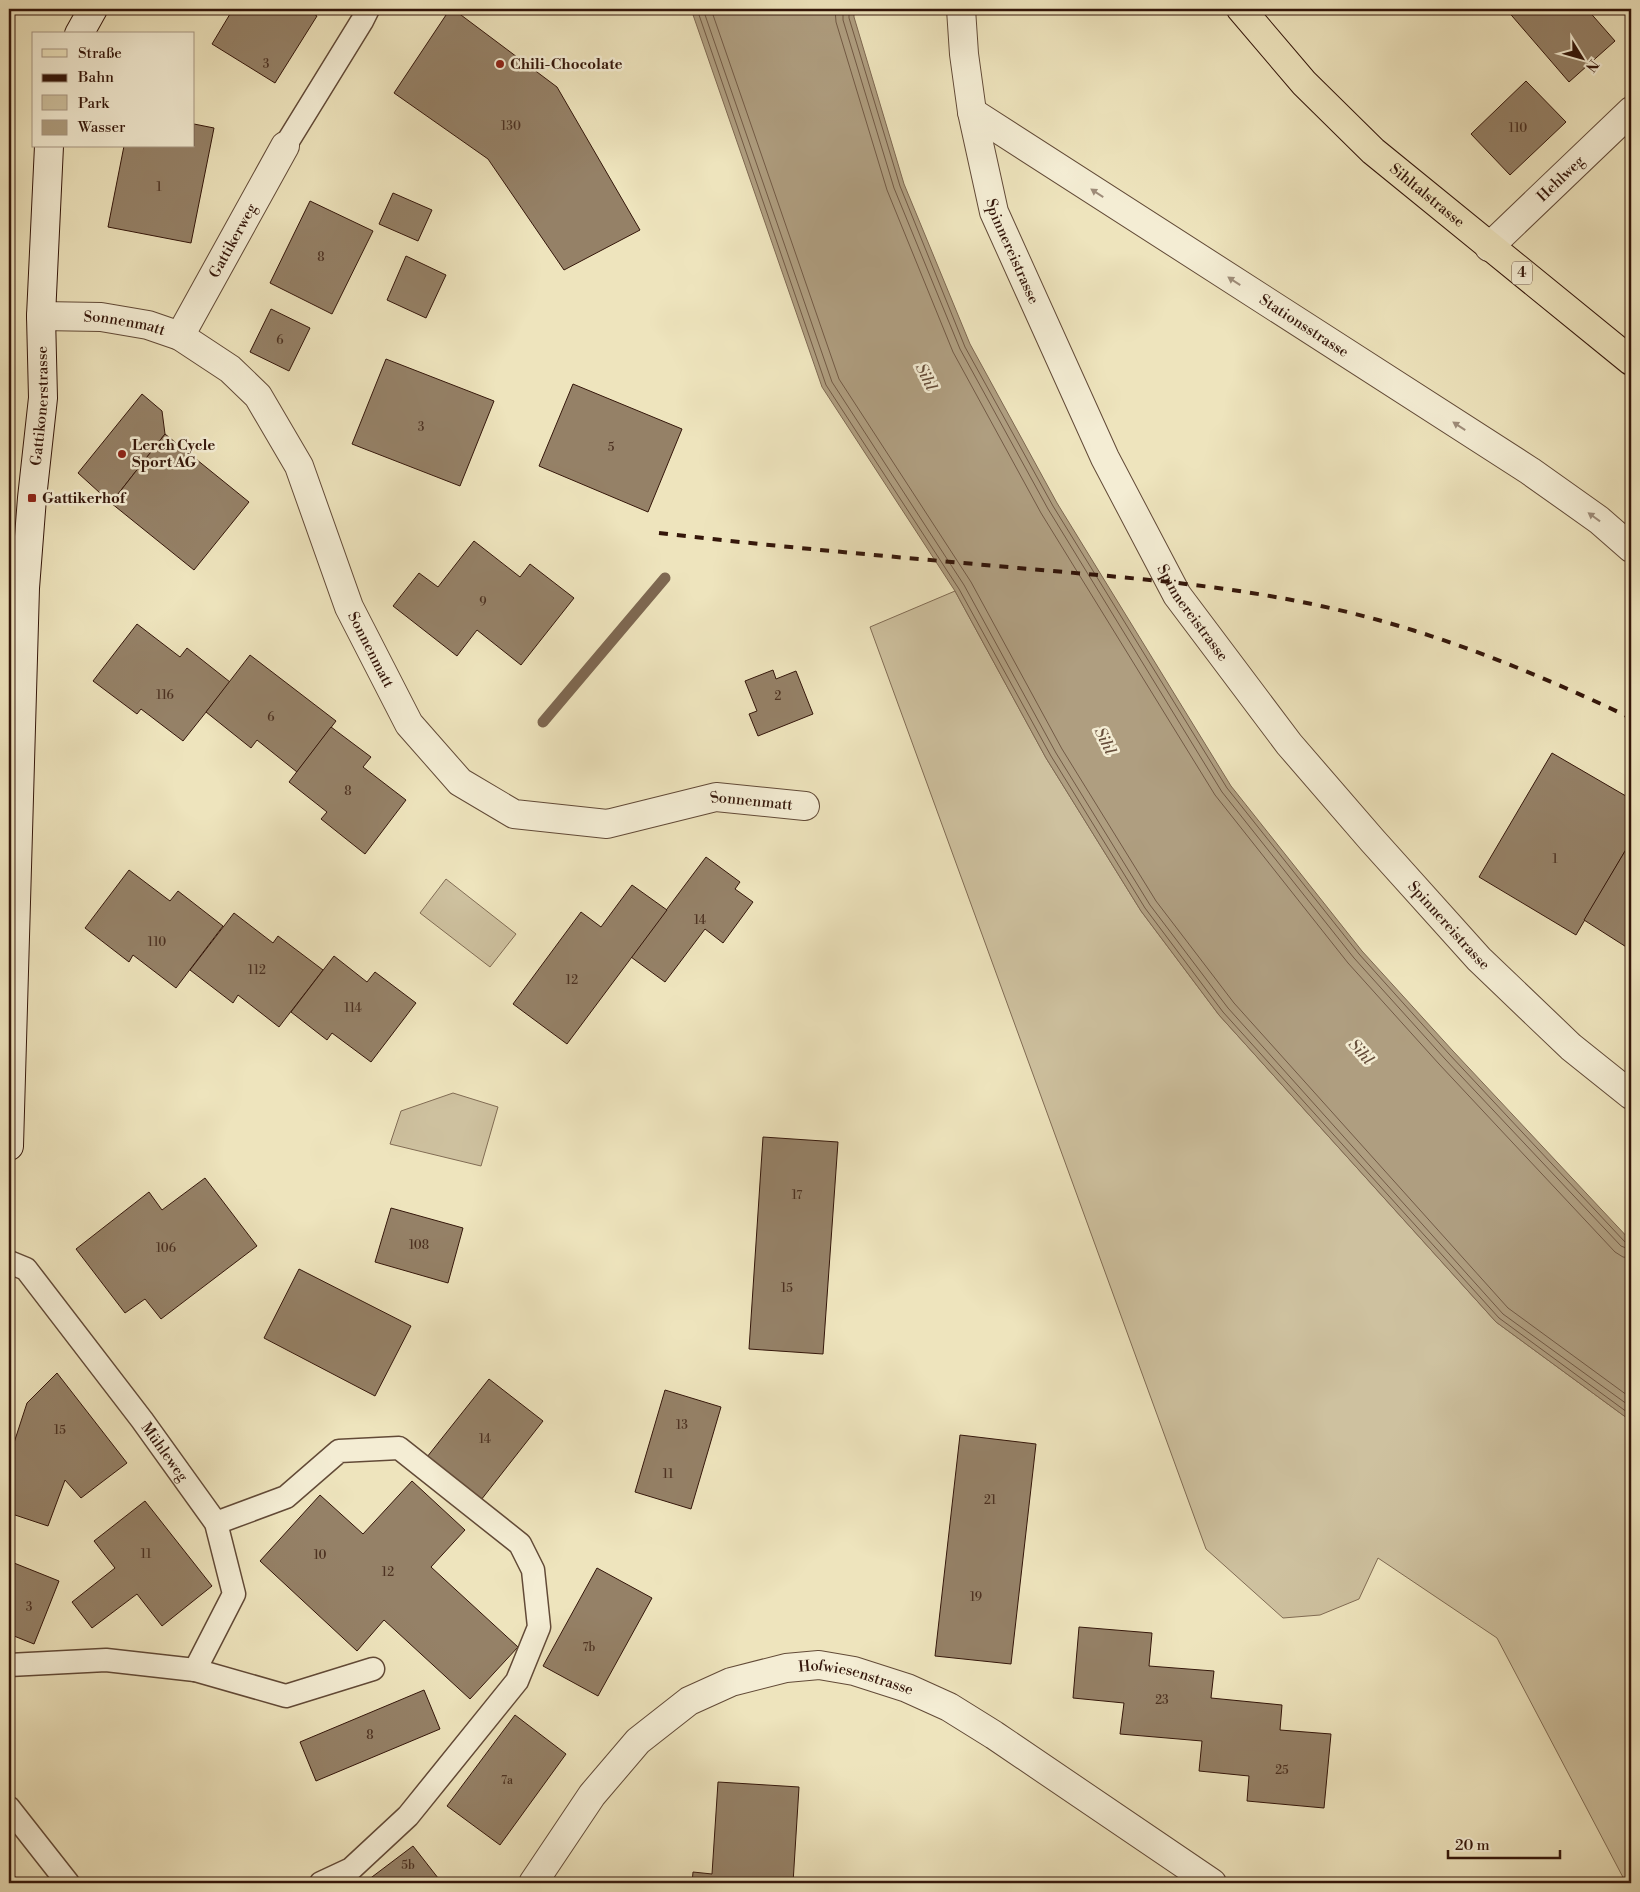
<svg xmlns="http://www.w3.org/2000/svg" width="1640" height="1892" font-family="'Libre Bodoni',serif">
  <rect width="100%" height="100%" fill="#eee4bd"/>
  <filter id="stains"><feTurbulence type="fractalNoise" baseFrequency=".004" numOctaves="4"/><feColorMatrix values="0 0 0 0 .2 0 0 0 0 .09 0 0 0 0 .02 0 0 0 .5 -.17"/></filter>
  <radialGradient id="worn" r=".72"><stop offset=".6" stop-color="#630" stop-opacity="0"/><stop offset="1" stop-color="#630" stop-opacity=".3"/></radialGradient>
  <!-- green -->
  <g fill="#cec19f" stroke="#816c54">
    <path d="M955 591 1046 758 1141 911 1219 1015 1496 1322 1631 1421V1883H1626L1497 1638 1378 1558 1359 1599 1320 1615 1283 1618 1206 1549 870 627Z"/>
    <path d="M446 879 516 934 490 967 420 913Z"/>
    <path d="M453 1093 498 1107 481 1166 390 1144 401 1111Z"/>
  </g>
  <!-- water -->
  <path fill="#af9e80" stroke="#7e6851" d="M691 9H854V17L904 184 970 344 1057 503 1231 786 1362 951 1453 1051 1631 1241V1421L1496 1322 1219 1015 1141 911 1046 758 955 591 822 387Z"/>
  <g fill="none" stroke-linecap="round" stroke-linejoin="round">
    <!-- shore -->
    <g stroke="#725a45" stroke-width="1">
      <path d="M697 9 826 385 959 589 1051 756 1145 908 1223 1012 1499 1318 1631 1415"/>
      <path d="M703 9 832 382 964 585 1056 753 1150 905 1228 1008 1503 1314 1631 1407"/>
      <path d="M711 9 839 379 971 582 1062 749 1156 901 1234 1003 1508 1308 1631 1398"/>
      <path d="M835 9 836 22 887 190 953 352 1041 513 1215 795 1348 963 1439 1064 1615 1252 1623 1257 1631 1258"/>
      <path d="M843 9V20L894 188 960 349 1048 509 1222 792 1354 958 1445 1059 1621 1246 1631 1250"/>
      <path d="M849 9V18L900 186 965 347 1053 506 1227 788 1359 954 1449 1054 1625 1242 1631 1244"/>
    </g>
    <!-- stream -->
    <path stroke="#7e6851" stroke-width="11" d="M543 722 665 578"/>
  </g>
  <!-- building -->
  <g fill="#958167" stroke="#34160a">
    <path d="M233 9H305L317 16 275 83 212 44Z"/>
    <path d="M450 9H453L557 87 640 230 564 270 488 159 394 93Z"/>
    <path d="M1506 9H1587L1615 41 1569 82Z"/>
    <path d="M1526 81 1566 122 1510 175 1471 134Z"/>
    <path d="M194 124 214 128 191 243 108 227 124 146H194Z"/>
    <path d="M393 193 432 210 418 241 379 224Z"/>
    <path d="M310 201 373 231 332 314 270 283Z"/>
    <path d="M406 256 446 275 426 318 387 300Z"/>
    <path d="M271 309 310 328 289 371 250 352Z"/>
    <path d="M386 359 494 401 460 486 352 444Z"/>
    <path d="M573 384 682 429 648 512 539 466Z"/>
    <path d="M142 394 162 411 165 434 111 503 78 473Z"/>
    <path d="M165 434 249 502 194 570 111 503Z"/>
    <path d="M474 541 520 577 530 564 574 598 521 665 477 630 457 656 393 606 419 573 438 587Z"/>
    <path d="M137 624 180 657 187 648 230 682 183 741 141 709 137 714 93 681Z"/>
    <path d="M250 655 336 721 297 772 257 740 251 748 206 712Z"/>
    <path d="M773 670 776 679 796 671 813 714 758 736 749 714 757 711 745 681Z"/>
    <path d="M331 727 371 757 363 767 406 800 365 854 321 819 327 812 289 782Z"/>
    <path d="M1552 753 1631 799V841L1576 935 1479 877Z"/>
    <path d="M1631 841V950L1584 920Z"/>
    <path d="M706 857 740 882 735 889 753 902 723 943 705 929 665 982 631 957Z"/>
    <path d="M129 870 170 901 178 891 223 926 176 988 133 955 129 962 85 928Z"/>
    <path d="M632 885 667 910 567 1044 513 1004 581 912 601 927Z"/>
    <path d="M234 913 273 943 278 936 323 970 279 1027 238 995 233 1003 190 970Z"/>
    <path d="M334 956 367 982 375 972 416 1003 371 1062 332 1033 327 1040 291 1012Z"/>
    <path d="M763 1137 838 1142 823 1354 749 1349Z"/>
    <path d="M205 1178 257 1246 161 1319 145 1299 125 1313 76 1249 149 1192 162 1210Z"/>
    <path d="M391 1208 463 1228 448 1283 375 1262Z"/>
    <path d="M299 1269 411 1326 375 1396 264 1338Z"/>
    <path d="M57 1373 127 1463 81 1498 65 1480 48 1526 9 1513V1458L27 1403Z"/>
    <path d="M489 1379 543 1421 481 1500 427 1457Z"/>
    <path d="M665 1390 721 1407 691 1509 635 1492Z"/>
    <path d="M960 1435 1036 1444 1011 1664 935 1656Z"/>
    <path d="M412 1481 465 1530 431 1567 518 1647 470 1699 384 1620 357 1651 260 1561 320 1495 363 1534Z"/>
    <path d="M145 1501 212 1586 162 1626 137 1594 92 1628 72 1602 115 1568 94 1541Z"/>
    <path d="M9 1561 59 1581 34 1644 9 1634Z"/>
    <path d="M597 1568 652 1598 598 1696 543 1666Z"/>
    <path d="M1079 1627 1152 1633 1149 1666 1214 1671 1211 1698 1282 1705 1280 1730 1331 1734 1324 1808 1247 1801 1249 1776 1199 1771 1202 1741 1120 1734 1124 1703 1073 1698Z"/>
    <path d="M424 1690 440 1729 316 1781 300 1742Z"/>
    <path d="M515 1715 566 1754 500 1845 447 1806Z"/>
    <path d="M718 1782 799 1787 793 1883H692L693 1872 712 1874Z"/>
    <path d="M413 1846 442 1883H364Z"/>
    <path d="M9 1872 23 1883H9Z"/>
  </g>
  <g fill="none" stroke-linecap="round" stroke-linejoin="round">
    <defs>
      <g id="lane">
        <path d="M285 146 362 21 368 9"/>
        <path id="s1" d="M9 1262 26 1269 142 1420 216 1523 234 1594 195 1670 106 1660 9 1665"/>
        <path d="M216 1523 286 1497 339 1451 399 1448 520 1544 533 1570 539 1627 517 1681 408 1816 351 1869 321 1883"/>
        <path d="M195 1670 286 1696 373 1669"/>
        <path d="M9 1808 68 1883"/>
      </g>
      <g id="street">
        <path id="s2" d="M961 9 964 54 972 112 994 212 1105 458 1177 595 1289 744 1372 840 1479 959 1571 1047 1631 1095"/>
        <path id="s3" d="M972 112 1530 471 1599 520 1631 548"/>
        <path id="s4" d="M1489 247 1631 111"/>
        <path id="s5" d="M41 316 101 317 148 325 180 336 230 369 258 396 299 466 349 607 409 724 460 782 514 814 607 824 716 797 805 806"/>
        <path id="s6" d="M180 336 285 146"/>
        <path id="s7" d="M533 1883 592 1795 638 1741 689 1701 731 1682 786 1668 819 1665 854 1671 907 1688 949 1707 994 1735 1212 1883"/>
      </g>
      <g id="secondary">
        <path d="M79 34 93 9"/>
        <path id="s8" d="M9 1146 25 588 32 498 43 398 41 316 49 146"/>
      </g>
      <g id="primary">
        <path id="s9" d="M1241 9 1304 83 1373 151 1631 361"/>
      </g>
    </defs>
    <!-- lane casing -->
    <use href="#lane" stroke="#624a37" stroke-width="25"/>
    <!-- street casing -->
    <use href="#street" stroke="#624a37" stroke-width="30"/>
    <!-- secondary casing -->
    <use href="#secondary" stroke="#34160a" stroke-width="30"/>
    <!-- primary casing -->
    <use href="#primary" stroke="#34160a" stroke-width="30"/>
    <!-- lane -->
    <use href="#lane" stroke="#f4edd4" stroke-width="22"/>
    <!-- street -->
    <use href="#street" stroke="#f4edd4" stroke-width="28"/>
    <!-- secondary -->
    <use href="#secondary" stroke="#f4edd4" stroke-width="28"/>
    <!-- primary -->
    <use href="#primary" stroke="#eee4bd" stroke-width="28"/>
    <!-- rail -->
    <path stroke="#34160a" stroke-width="4" stroke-dasharray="9 9" stroke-linecap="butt" d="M659 533C778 547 898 557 1018 568 1119 577 1221 584 1321 606 1429 629 1532 671 1631 718"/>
  </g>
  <!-- one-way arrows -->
  <defs><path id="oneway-solid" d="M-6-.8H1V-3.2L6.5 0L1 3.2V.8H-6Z" transform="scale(1.25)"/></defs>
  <g fill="#9e8c79">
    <use href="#oneway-solid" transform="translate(1097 193) rotate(-147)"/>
    <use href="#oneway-solid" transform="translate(1234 281) rotate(-147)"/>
    <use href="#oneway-solid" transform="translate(1459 426) rotate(-147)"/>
    <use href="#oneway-solid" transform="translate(1594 517) rotate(-144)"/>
  </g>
  <!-- markers -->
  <g fill="#8f2418" stroke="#f4edd4" stroke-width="2">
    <circle cx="500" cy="64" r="5"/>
    <circle cx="122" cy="454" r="5"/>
    <rect x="27" y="493" width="10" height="10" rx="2.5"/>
  </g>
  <g text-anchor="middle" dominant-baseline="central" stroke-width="5" stroke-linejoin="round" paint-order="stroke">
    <!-- number labels -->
    <g font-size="12" fill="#4c3121">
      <text x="266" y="64">3</text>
      <text x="511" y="126">130</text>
      <text x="1518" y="128">110</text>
      <text x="159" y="187">1</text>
      <text x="321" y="257">8</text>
      <text x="280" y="340">6</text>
      <text x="421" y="427">3</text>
      <text x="611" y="447">5</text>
      <text x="483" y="602">9</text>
      <text x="165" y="695">116</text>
      <text x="778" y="696">2</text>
      <text x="271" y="717">6</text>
      <text x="348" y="791">8</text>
      <text x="1555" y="859">1</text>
      <text x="700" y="920">14</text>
      <text x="157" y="942">110</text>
      <text x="257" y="970">112</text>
      <text x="572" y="980">12</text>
      <text x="353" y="1008">114</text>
      <text x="797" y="1195">17</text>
      <text x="419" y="1245">108</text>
      <text x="166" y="1248">106</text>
      <text x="787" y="1288">15</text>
      <text x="682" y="1425">13</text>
      <text x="60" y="1430">15</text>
      <text x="485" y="1439">14</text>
      <text x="668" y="1474">11</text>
      <text x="990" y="1500">21</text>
      <text x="146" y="1554">11</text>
      <text x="320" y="1555">10</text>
      <text x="388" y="1572">12</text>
      <text x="976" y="1597">19</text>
      <text x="29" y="1607">3</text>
      <text x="589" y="1647">7b</text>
      <text x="1162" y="1700">23</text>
      <text x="370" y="1735">8</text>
      <text x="1282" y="1770">25</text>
      <text x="507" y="1780">7a</text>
      <text x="408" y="1865">5b</text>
    </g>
    <!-- shield labels -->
    <rect fill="#f4edd4" stroke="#6e5647" stroke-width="1" x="1512" y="261.5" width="20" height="23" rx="4"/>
    <g font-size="14" font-weight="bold" fill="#34160a">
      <text x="1522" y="273">4</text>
    </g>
    <!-- poi labels -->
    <g font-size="15" font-weight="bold" fill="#34160a" stroke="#f4edd4" text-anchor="start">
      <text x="510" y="64">Chili-Chocolate</text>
      <text x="132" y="445">Lerch Cycle<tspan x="132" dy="17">Sport AG</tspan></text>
      <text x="42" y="498">Gattikerhof</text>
    </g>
    <!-- street labels -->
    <g font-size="15" fill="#34160a" stroke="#f4edd4">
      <text stroke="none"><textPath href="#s4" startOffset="99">Hehlweg</textPath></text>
      <text stroke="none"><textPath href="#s9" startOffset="264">Sihltalstrasse</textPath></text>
      <text stroke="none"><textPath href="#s6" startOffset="109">Gattikerweg</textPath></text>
      <text stroke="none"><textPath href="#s2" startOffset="249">Spinnereistrasse</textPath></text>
      <text stroke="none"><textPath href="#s5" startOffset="84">Sonnenmatt</textPath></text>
      <text stroke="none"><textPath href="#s3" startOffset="395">Stationsstrasse</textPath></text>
      <text stroke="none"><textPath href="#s8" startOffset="741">Gattikonerstrasse</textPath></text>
      <text stroke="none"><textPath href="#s2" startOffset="654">Spinnereistrasse</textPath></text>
      <text stroke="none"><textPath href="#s5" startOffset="519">Sonnenmatt</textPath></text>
      <text stroke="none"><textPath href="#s5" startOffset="984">Sonnenmatt</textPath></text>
      <text stroke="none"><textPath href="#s2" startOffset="1059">Spinnereistrasse</textPath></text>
      <text stroke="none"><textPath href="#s1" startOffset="248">Mühleweg</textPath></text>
      <text stroke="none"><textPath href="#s7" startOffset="416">Hofwiesenstrasse</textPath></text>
    </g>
    <!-- water labels -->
    <g font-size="16" font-style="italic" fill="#654c39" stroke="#f4edd4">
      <text transform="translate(926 377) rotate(64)">Sihl</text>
      <text transform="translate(1105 741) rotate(64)">Sihl</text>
      <text transform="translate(1361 1052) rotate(48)">Sihl</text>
    </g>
  </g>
  <!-- margin -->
  <rect width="1640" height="1892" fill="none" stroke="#eee4bd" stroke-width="30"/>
  <rect x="10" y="10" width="1620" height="1872" fill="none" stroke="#34160a" stroke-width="2.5"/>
  <rect x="15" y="15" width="1610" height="1862" fill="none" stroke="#34160a"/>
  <!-- legend -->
  <rect x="32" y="32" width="162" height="115" fill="#f4edd4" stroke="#a79783"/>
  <rect x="42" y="49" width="25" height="8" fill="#eee4bd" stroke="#a79783"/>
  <text x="78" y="58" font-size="15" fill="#34160a">Straße</text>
  <rect x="42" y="74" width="25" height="8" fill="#34160a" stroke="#a79783"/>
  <text x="78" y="82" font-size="15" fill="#34160a">Bahn</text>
  <rect x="42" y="95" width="25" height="15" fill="#cec19f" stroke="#a79783"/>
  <text x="78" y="108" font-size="15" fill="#34160a">Park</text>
  <rect x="42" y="120" width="25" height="15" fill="#af9e80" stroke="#a79783"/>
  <text x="78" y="132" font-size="15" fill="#34160a">Wasser</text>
  <!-- north arrow -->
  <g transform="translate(1582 58) rotate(127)" stroke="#f4edd4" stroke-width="4" paint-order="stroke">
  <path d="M0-4L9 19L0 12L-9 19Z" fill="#34160a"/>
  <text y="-8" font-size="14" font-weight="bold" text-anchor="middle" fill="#34160a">N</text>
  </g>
  <!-- scale -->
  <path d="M1448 1850v8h112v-8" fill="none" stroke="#34160a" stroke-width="2.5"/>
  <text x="1455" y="1850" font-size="15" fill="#34160a" stroke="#f4edd4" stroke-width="4" paint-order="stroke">20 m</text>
  <rect width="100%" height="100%" filter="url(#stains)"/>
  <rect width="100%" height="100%" fill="url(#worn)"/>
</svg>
